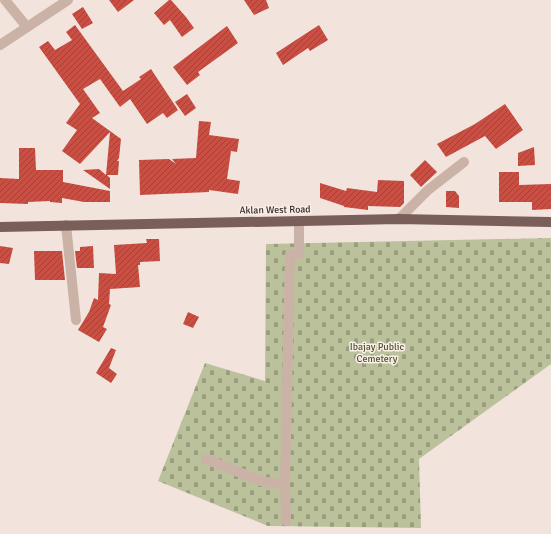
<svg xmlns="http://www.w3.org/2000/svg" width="551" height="534" font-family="Signika,sans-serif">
  <defs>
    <pattern id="cemetery-stones" width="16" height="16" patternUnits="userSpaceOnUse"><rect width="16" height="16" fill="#bbc29b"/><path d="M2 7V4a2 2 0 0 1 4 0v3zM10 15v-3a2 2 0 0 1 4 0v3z" fill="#999e7e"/></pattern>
    <pattern id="building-hatch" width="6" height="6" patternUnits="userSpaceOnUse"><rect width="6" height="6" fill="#c84f44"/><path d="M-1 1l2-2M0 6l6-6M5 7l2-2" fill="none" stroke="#a34239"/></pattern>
  </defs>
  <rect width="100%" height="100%" fill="#f2e4dc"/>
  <!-- cemetery -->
  <path fill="url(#cemetery-stones)" d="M551 238V364L419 459 421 528 268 526 158 481 205 363 265 381 266 244Z"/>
  <!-- building -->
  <g fill="url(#building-hatch)">
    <path d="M109 0H134L118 12Z"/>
    <path d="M169 0H171L186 17 194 28 182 37 170 20 164 25 154 13Z"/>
    <path d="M244 0H266L269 8 254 15Z"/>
    <path d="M83 7 93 23 82 29 72 14Z"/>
    <path d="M75 25 123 91 141 79 139 77 151 69 178 110 167 118 163 113 147 124 130 99 120 107 100 79 83 89 100 113 92 118 121 139 119 158 117 161H119L118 175H107L110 178V189L83 170 99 169 106 175 110 132 80 164 62 151 77 130 66 123 80 104 39 47 48 41 55 50 72 40 66 32Z"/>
    <path d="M319 25 328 40 310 51 308 48 283 65 276 53Z"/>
    <path d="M227 26 238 43 198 72 200 75 187 85 173 67Z"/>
    <path d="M187 94 196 108 185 116 175 102Z"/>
    <path d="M505 104 523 130 496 149 485 136 446 157 437 144 475 124Z"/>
    <path d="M199 121 211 122 209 135 239 139 237 152 231 151 227 179 240 181 238 194 209 190V192L140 195 139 160 169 159 176 164 172 159 196 158Z"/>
    <path d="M534 147 535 165 518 166V153Z"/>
    <path d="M19 148H35L36 170H63V182L110 191V202H84L62 198V203L50 202V201L28 202V204L0 203V178L19 179Z"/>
    <path d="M425 160 437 172 421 187 410 175Z"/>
    <path d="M499 172H519V185L551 184V209L532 210V202H499Z"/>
    <path d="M378 180 404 181V203L400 207 368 206V210L344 207V206L320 198V183L346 191 347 188 377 192Z"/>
    <path d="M446 191H455L459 196V208L446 207Z"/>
    <path d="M146 239H159L160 261 140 262V265H138L140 287 110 289 109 304 111 305 103 327 107 329 99 342 78 330 89 312 94 298 98 300 99 273 116 274 114 245 147 243Z"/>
    <path d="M0 246 13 248 9 264 0 263Z"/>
    <path d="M93 246 94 268H77L75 251H80V247Z"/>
    <path d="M34 251H62L65 280H35Z"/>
    <path d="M188 312 199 317 193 328 183 324Z"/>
    <path d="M111 348 116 350 109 368 117 374 111 383 96 373Z"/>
  </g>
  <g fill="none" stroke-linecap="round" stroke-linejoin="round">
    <!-- minor -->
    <g stroke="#cbb2a7" stroke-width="10">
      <path d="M5 0 27 27"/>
      <path d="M0 45 68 0"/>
      <path d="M399 219 428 190 464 162"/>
      <path d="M66 225 76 320"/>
      <path d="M206 459 261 481 285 485"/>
      <path d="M286 521 285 485 290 255 299 254V221"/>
    </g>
    <!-- major -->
    <path stroke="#795e59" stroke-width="10" d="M0 227 399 219 551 222"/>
  </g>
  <g text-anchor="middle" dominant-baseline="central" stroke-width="3" stroke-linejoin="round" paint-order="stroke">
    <!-- street labels -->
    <g font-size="10" fill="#372a28" stroke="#faefe8">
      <text transform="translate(275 210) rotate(-1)">Aklan West Road</text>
    </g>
    <!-- park labels -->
    <g font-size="10" fill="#4d562b" stroke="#faefe8">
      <text x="377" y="347">Ibajay Public<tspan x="377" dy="12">Cemetery</tspan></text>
    </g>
  </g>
</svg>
